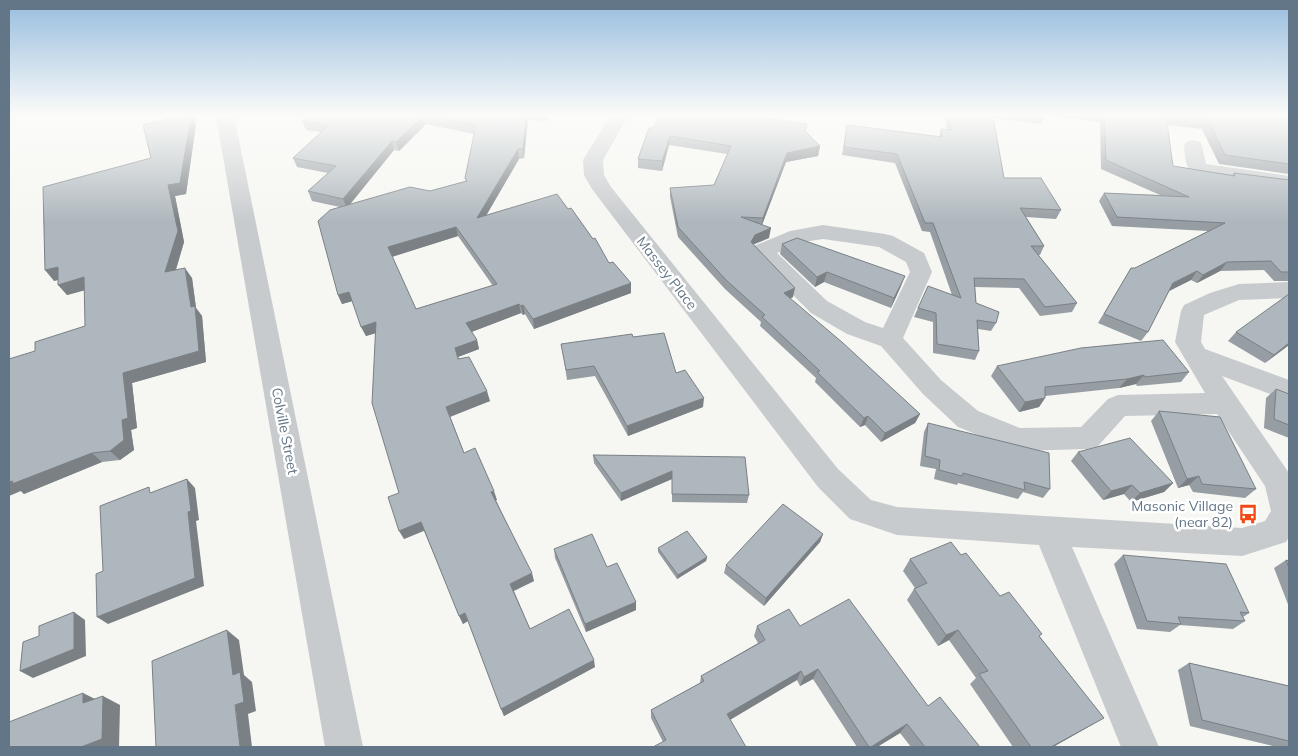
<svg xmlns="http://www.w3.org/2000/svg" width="1298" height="756" font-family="Mulish,sans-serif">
  <rect width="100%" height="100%" fill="#f6f7f2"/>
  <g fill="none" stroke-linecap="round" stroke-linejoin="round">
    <!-- minor -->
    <g fill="#c8cbce" fill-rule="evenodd">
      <path d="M216 116H234L363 747H325Z"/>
      <path d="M610 116H628L603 160 604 175 611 187 838 469 871 500 897 507 1242 528 1265 521 1271 511 1265 486 1217 414 1125 416 1098 446 1088 449 1018 451 958 427 923 394 881 346 847 334 811 313 754 256 751 251 754 246 790 231 823 225 885 234 893 236 924 253 932 272 903 338 941 380 978 411 1020 428 1081 427 1108 399 1118 395 1205 393 1175 342 1181 311 1184 305 1210 293 1239 284 1289 282V298L1239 300 1204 315 1201 342 1205 349 1289 380V401L1222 376 1289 473V537L1286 542 1242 556 1072 547 1159 747H1121L1039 545 897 535 850 519 818 487 592 189 584 175 583 160ZM823 239 879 247 906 262 910 272 883 328 865 322 827 301 777 253 803 242Z"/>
      <path d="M1193 140 1200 142 1202 146 1206 164 1289 176V188C1273 186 1196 179 1189 169 1185 164 1185 153 1184 146L1186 142Z"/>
    </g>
  </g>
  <!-- wall -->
  <g fill="#969da3" fill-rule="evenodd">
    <path d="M191 116H192L196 124 186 194 175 196 184 242 176 270 192 278 196 308 202 316 206 362 132 383 137 428 131 430 134 450 120 460 102 462 24 494 21 491 35 351 85 326V290L67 295 58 280 54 281 151 158Z"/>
    <path d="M308 116H550L547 121 528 120 524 158 519 159 486 215 609 263 631 293 534 329 525 314 523 315 521 313 471 332 477 340 479 349 458 357 490 401 450 416 464 453 497 500H496L534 581 514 591 530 629 595 667 504 716 468 621 463 624 424 531 404 539 399 493 375 333 366 336 352 301 342 304 338 295 340 207 312 201 308 191 328 173 297 167 293 158 321 132 306 130 302 121ZM426 124 474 134 465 178 466 181 430 191 350 204 394 150 399 151ZM458 236 493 286 416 309 392 257Z"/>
    <path d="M945 116H1045L1041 124 993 118 1004 178 1061 210 1056 219 1026 217 1044 246 1040 255H1038L1077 303 1072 312 1040 316 1019 288 975 287 976 303 996 323 991 331 978 329 979 351 975 360 933 353V322L914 317 918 308 952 295 930 232 922 231 895 163 842 155 847 125 939 137 941 129 947 130Z"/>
    <path d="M1054 116H1289V174L1219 164 1202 129 1167 125 1173 166 1232 175 1234 173 1289 180V281H1274L1264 270 1220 271 1197 283 1191 280 1169 291 1148 332 1141 341 1098 323 1131 268H1135L1208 231 1112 226 1099 201 1104 193 1160 195 1101 169 1100 122Z"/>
    <path d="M649 128 806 132 820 146 818 156 786 162 762 225 769 238 753 245 793 297 790 299 920 414 915 423 881 442 865 425 860 427 815 382 816 378 760 326 761 322 725 289 678 237 670 197V188L714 185 727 154 669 145 662 171 638 168V159Z"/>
    <path d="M782 244 901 286 891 308 824 282 815 287 780 254Z"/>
    <path d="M1236 332 1289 345 1265 363 1228 341Z"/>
    <path d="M633 337 676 373 703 407 628 436 595 376 567 380 563 353Z"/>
    <path d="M997 366 1189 372 1181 382 1137 386 1136 384 1119 388 1045 396V398L1039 407 1019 412 991 376Z"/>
    <path d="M1276 389 1289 394V438L1264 428 1266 398Z"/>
    <path d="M1159 411 1256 489 1245 498 1193 492 1189 485 1178 488 1151 421Z"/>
    <path d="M928 423 1050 489 1043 498 1023 492 1018 499 958 483 957 485 934 479 936 469 920 466 924 432Z"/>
    <path d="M1078 452 1173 483 1164 492 1131 502 1124 494 1103 500 1071 461Z"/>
    <path d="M593 455 749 495 747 503 672 502V479L621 501 594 463Z"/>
    <path d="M823 534 820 542 764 606 724 573 726 565Z"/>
    <path d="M658 548 707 557 706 561 677 579 658 552Z"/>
    <path d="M554 549 607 567 636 610 586 632 555 558Z"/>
    <path d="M961 555 1000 596 1040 637 1104 718 1053 747H1013L970 684 976 678 949 640 938 646 907 600 914 589 915 588 903 571 910 559Z"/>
    <path d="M1123 555 1249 613 1243 617 1245 621 1233 629 1180 625 1170 632 1137 629 1114 564Z"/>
    <path d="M1286 560 1289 561V607L1274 568Z"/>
    <path d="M757 626H800L928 706 980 747H911L900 733 877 747H857L813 679 800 686 797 680 663 742 651 718V710L700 683 701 676 758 643 754 636Z"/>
    <path d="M1189 663 1289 686V747H1277L1190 726 1178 670Z"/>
  </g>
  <!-- shaded-wall -->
  <g fill="#7a8084">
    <path d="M191 116H192L196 124 186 194 175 196 184 242 172 282 165 272 168 185Z"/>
    <path d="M423 116 426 124 399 151 396 142Z"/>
    <path d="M526 116H527L528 120 524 158 523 149Z"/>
    <path d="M547 116H550L547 121Z"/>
    <path d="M670 136 669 145 662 171V161Z"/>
    <path d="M392 141 394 150 347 208 343 199Z"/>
    <path d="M820 146 818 156 786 162 761 227 763 218 787 153Z"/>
    <path d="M518 149 519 159 479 228 477 218Z"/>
    <path d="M456 227 458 236 391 257 388 247Z"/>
    <path d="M771 228 769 238 753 244 749 252 751 242 755 235Z"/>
    <path d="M1227 262 1220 271 1197 283 1203 275Z"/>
    <path d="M58 267 67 277 54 281 45 270Z"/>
    <path d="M185 268 192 278 196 308 202 316 206 362 132 383 137 428 131 430 134 450 120 460 110 451 123 373 191 307Z"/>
    <path d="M1197 271 1191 280 1167 292 1173 283Z"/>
    <path d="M827 272 824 282 815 287 817 277Z"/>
    <path d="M905 276 901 286 891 308 894 298Z"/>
    <path d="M84 277 93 288 67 295 58 285Z"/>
    <path d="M631 283V293L534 329 533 319Z"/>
    <path d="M795 288 793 297 782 303 784 293Z"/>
    <path d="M349 292 353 301 342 304 338 295Z"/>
    <path d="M519 304 521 313 469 333 466 323Z"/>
    <path d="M523 305 525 314 523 315 521 306Z"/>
    <path d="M376 322 380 332 366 336 361 327Z"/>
    <path d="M477 340 479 349 458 357 461 368 455 348Z"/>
    <path d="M1289 343V345L1265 363 1274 355Z"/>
    <path d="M1144 375 1136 384 1119 388 1127 379Z"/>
    <path d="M487 391 490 401 450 417 446 407Z"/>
    <path d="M704 398 703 407 628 436 627 426Z"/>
    <path d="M1045 398 1039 407 1019 412 1025 402Z"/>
    <path d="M920 414 915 423 881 442 885 433Z"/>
    <path d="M868 416 865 425 860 427 864 418Z"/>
    <path d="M92 453 102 462 24 494 21 491 9 496V482Z"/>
    <path d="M672 471V479L621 501V493Z"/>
    <path d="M1199 476 1189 485 1178 488 1187 479Z"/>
    <path d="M187 479 195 488 199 520 196 521 204 586 108 624 97 617 188 512Z"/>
    <path d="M1173 483 1164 492 1131 502 1140 493Z"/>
    <path d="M1132 485 1124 494 1103 500 1111 491Z"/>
    <path d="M494 491 497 500 494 501 491 492Z"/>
    <path d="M421 522 425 530 404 539 399 531Z"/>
    <path d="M823 534 820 542 764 606 766 598Z"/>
    <path d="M707 557 706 561 677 579 678 575Z"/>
    <path d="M532 573 534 581 513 591 510 584Z"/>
    <path d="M636 602V610L586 632 585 624Z"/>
    <path d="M74 612 85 620 86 656 33 678 20 671Z"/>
    <path d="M465 613 468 621 463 624 459 616Z"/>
    <path d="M227 630 239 640 244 675 252 682 256 711 248 714 252 747H240Z"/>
    <path d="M958 630 949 640 938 646 946 635Z"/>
    <path d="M594 660 595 667 504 716 501 709Z"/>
    <path d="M818 669 813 679 800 686 804 677Z"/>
    <path d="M801 671 797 680 725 723 727 714Z"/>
    <path d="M83 693 101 702 83 703Z"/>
    <path d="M103 696 120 705 119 747H81Z"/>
    <path d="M1104 718 1053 747H1051Z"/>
    <path d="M907 724 900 733 877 747H871Z"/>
  </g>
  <!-- building -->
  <g fill="#aeb7bd" stroke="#7a8084" fill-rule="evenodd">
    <path d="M182 116H191L180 183 168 185 178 231 165 272 185 268 191 307 195 306 199 351 123 373 128 418 122 420 124 440 110 451 92 453 12 484 13 481 9 482V359L35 351V342L85 326 84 277 58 285V267L45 270 43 187 151 158 143 125Z"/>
    <path d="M308 116H423L396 142 392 141 343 199 308 191 336 166 293 158 329 125 302 121Z"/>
    <path d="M425 116H526L523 149H518L477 218 557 194 568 209 571 208 593 239 595 238 609 263 613 262 631 283 533 319 523 305 521 306 519 304 466 323 477 340 455 348 458 359 469 357 487 391 446 407 464 453 475 448 494 491 491 492 532 573 510 584 530 629 569 609 594 660 501 709 465 613 459 616 421 522 399 531 388 497 399 493 372 403 376 322 361 327 349 292 338 295 318 221 330 210 410 187 430 191 467 181 465 178 476 125ZM456 227 497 284 416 309 388 247Z"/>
    <path d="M660 116H749L807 124 805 131 820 146 787 153 763 218 741 217 771 228 755 235 751 242 795 288 784 293 843 343 920 414 885 433 868 416 864 418 817 372 820 371 762 317 765 315 726 280 678 227 670 188 714 185 731 146 670 136 662 161 638 159 649 128H653Z"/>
    <path d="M949 116H993L1004 178H1041L1061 210 1020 208 1044 246H1031L1077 303 1045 307 1024 279 974 278 976 303 999 312 996 323 977 320 979 351 937 344 936 313 918 308 928 286 961 298 933 223H925L897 154 844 147 847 125 942 137 941 129 951 130Z"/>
    <path d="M1104 116H1289V164L1225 155 1208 120 1166 116 1173 166 1235 176 1234 173 1289 180V272H1281L1271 261 1227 262 1203 275 1197 271 1173 283 1148 332 1104 314 1131 268H1135L1225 223 1117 217 1104 193 1189 197 1106 160Z"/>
    <path d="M797 238 905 276 894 298 827 272 817 277 782 244Z"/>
    <path d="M1289 294V343L1274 355 1236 332Z"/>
    <path d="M664 333 676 373 685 370 704 398 627 426 594 366 566 370 561 344 632 334 633 337Z"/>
    <path d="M1163 340 1189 372 1144 377V375L1127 379 1045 387V398L1025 402 997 366 1081 348Z"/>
    <path d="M1276 389 1289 394V425L1274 419Z"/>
    <path d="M1159 411 1220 417 1256 489 1202 484 1199 476 1187 479Z"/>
    <path d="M928 423 1049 453 1050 489 1024 482 1025 490 963 473 962 476 939 470 940 460 925 456Z"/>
    <path d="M1130 438 1173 483 1140 493 1132 485 1111 491 1078 452Z"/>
    <path d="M593 455 745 457 749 495 672 494V471L621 493Z"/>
    <path d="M187 479 191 511 188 512 195 578 97 617 96 574 103 571 100 506 149 487 150 493Z"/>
    <path d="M783 504 823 534 766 598 726 565Z"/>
    <path d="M687 531 707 557 678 575 658 548Z"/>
    <path d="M592 534 607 567 617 563 636 602 585 624 554 549Z"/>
    <path d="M951 542 961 555 966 553 1000 596 1009 592 1042 634 1039 636 1104 718 1051 747H1031L979 674 988 671 958 630 946 635 914 589 927 583 910 559Z"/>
    <path d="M1123 555 1226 564 1249 613 1240 612 1245 621 1178 617 1181 624 1147 621Z"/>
    <path d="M1286 560 1289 561V568Z"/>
    <path d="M849 599 928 706 940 697 980 747H925L907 724 871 747H869L818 669 804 677 801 671 727 714 746 747H653L666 740 651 710 704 681 701 676 765 640 757 626 789 609 800 626Z"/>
    <path d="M74 612V649L20 671 23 642 39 636V626Z"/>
    <path d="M227 630 233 675 240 672 244 702 235 705 240 747H156L152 661Z"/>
    <path d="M1189 663 1289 686V741L1202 720Z"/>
    <path d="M83 693V703L103 696 102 739 81 747H9V722Z"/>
  </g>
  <!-- sky -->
  <linearGradient id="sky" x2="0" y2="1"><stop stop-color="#97bdde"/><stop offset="0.52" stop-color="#fbfbf9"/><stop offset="1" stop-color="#fbfbf9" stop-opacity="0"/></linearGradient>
  <rect width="1298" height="222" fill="url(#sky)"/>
  <!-- icons -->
  <defs>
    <symbol id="bus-bare" viewBox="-9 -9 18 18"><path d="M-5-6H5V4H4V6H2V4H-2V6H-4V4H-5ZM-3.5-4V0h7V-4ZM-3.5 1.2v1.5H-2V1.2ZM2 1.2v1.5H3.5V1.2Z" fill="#f44915" stroke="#fff" stroke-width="2.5" paint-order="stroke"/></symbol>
  </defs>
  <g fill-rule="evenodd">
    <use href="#bus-bare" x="1234" y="500" width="28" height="28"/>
  </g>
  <g text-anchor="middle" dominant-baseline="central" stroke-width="5" stroke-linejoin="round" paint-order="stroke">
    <!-- street labels -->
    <g font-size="14" fill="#627687" stroke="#fff">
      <text transform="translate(667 273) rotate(52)">Massey Place</text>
      <text transform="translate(285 431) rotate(79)">Colville Street</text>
    </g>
    <!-- poi labels -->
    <g font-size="14" fill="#627687" stroke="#fff" text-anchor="end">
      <text x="1233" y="506">Masonic Village<tspan x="1233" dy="16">(near 82)</tspan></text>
    </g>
  </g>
  <!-- border -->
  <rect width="1298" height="756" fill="none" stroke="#627687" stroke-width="20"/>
</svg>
